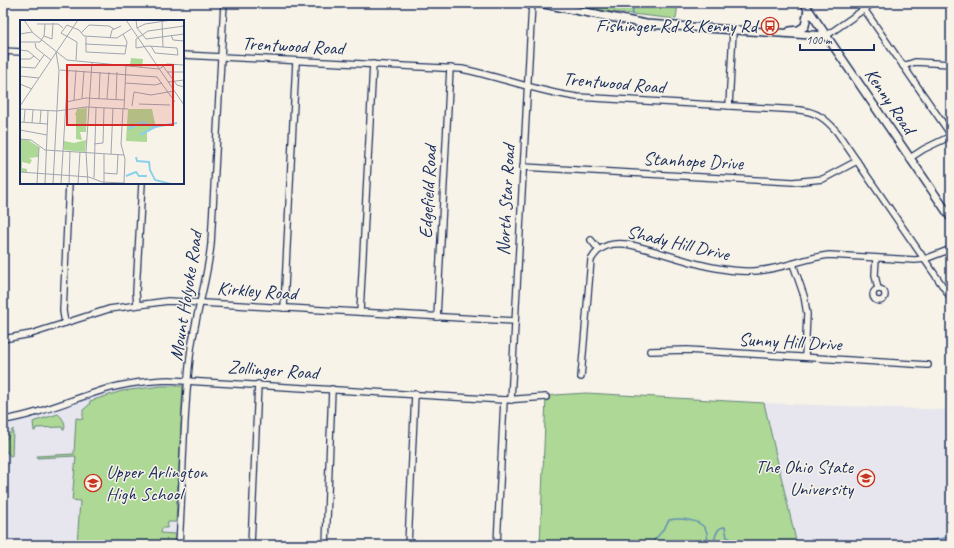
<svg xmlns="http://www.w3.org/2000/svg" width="954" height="548" font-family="Caveat,sans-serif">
  <rect width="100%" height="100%" fill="#f7f3e8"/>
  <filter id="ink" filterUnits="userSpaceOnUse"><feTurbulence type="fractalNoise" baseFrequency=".025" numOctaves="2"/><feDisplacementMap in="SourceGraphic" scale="8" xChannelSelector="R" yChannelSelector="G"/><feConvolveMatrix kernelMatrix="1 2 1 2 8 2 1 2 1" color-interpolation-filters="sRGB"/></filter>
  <g filter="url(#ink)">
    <!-- built -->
    <g fill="#e7e6ee">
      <path d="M188 380 179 545H3V420L111 388Z"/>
      <path d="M764 403 951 410V545H797Z"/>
    </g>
    <!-- green -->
    <g fill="#aed895" stroke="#64847a">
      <path d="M573 3H678L676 19 605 11Z"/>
      <path d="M161 386H183L176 522H168L167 528H162L161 533 175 534V545H91V541L79 542 77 545 80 501 72 500 76 456 37 458V456L74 454 76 418 83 419V410L89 405 90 401 122 391Z"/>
      <path d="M586 393 764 403 797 545H540L546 397 554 395Z"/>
      <path d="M58 414C62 417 67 424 64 430H63L62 427 36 428 35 431H34L33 422 35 421Z"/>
      <path d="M13 429 12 456H10L3 448V443Z"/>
    </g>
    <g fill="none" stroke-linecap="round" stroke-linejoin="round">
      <!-- stream -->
      <g stroke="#5e90b3" stroke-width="1.5">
        <path d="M632 15 634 3"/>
        <path d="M648 545C656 540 665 528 669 520 679 518 701 519 706 530 708 534 707 538 708 543L711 544H713C716 536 716 527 725 527L727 537 741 545"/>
        <path d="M901 545 951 537"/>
      </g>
      <defs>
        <g id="minor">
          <path d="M864 9 951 135"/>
          <path d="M826 36 873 3"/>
          <path d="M3 51 21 52"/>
          <path d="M183 55 462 69C501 77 538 92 577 97L800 110C817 112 826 119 837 132L951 298"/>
          <path d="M903 66 915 62 951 64"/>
          <path d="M3 83 5 51"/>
          <path d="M729 106 733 31"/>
          <path d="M910 158 924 149 951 136"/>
          <path d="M523 167 793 182 823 179 857 161"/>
          <path d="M591 240 599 250"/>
          <path d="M876 258 875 275 878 289"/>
          <path d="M793 264 804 296 807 314 805 357"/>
          <circle cx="879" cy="295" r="6"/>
          <path d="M137 305 136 292 142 183"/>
          <path d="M284 308 296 61"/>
          <path d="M360 312 373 64"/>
          <path d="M437 317 450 68"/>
          <path d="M65 323 63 311 69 183"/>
          <path d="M3 339 31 334 109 309 168 301 514 321"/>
          <path d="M650 351 687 350 928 365"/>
          <path d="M581 377 591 260C600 244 614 242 631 245 672 254 711 273 754 271 780 270 804 258 829 255L915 260 925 259 951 249"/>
          <path d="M511 400 532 3"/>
          <path d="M3 420C36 415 65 402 97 392 120 384 144 381 169 380L504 400 546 397"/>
          <path d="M179 545C183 483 183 419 190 357 194 319 207 283 211 244L224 3"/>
          <path d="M251 545 258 384"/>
          <path d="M326 545 332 389"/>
          <path d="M408 545 415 394"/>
          <path d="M497 545 504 400"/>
        </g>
        <g id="major">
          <path d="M539 3 646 24 826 36"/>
          <path d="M804 3 951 218"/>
          <path d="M790 31 799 30 805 26 808 9"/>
        </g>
      </defs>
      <!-- minor casing -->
      <use href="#minor" stroke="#1b2f5e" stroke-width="8"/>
      <!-- major casing -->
      <use href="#major" stroke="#1b2f5e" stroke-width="10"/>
      <!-- minor -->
      <use href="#minor" stroke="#f7f3e8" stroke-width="5.5"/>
      <!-- major -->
      <use href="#major" stroke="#f7f3e8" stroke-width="7"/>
    </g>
  </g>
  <!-- icons -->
  <defs>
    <symbol id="bus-ring" viewBox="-11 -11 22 22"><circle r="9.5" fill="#f7f3e8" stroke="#c8321e" stroke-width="1.5"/><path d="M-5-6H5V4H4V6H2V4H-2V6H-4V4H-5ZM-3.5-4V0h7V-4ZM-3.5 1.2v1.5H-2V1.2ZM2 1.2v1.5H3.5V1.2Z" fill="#c8321e"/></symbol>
    <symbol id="university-ring" viewBox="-11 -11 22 22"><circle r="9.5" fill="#f7f3e8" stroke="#c8321e" stroke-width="1.5"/><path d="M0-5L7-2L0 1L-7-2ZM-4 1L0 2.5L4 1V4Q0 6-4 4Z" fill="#c8321e"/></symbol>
    <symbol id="school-ring" viewBox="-11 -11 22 22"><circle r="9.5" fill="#f7f3e8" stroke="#c8321e" stroke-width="1.5"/><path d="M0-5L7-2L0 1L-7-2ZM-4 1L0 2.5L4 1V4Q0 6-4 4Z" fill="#c8321e"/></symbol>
  </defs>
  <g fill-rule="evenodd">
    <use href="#bus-ring" x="760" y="16" width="20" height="20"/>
    <use href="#university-ring" x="856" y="468" width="20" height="20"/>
    <use href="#school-ring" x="83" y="473" width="20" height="20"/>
  </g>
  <g text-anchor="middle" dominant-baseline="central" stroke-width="3" stroke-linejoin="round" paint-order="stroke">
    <!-- poi labels -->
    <g font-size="19" fill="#1b2f5e" stroke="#f7f3e8" text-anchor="end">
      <text x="757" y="26">Fishinger Rd &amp; Kenny Rd</text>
      <text x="853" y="467">The Ohio State<tspan x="853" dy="22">University</tspan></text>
      <text x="106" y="472" text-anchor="start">Upper Arlington<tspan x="106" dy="22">High School</tspan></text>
    </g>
    <!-- street labels -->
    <g font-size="19" fill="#1b2f5e" stroke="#f7f3e8">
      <text transform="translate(293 46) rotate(3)">Trentwood Road</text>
      <text transform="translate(614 83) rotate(5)">Trentwood Road</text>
      <text transform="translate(890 101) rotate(56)">Kenny Road</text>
      <text transform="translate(693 161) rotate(3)">Stanhope Drive</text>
      <text transform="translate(428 192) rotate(-87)">Edgefield Road</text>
      <text transform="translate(506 200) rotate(-87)">North Star Road</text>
      <text transform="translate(678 243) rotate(13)">Shady Hill Drive</text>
      <text transform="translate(257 291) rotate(4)">Kirkley Road</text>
      <text transform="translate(186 296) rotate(-81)">Mount Holyoke Road</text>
      <text transform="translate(790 342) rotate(3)">Sunny Hill Drive</text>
      <text transform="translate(273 370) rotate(4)">Zollinger Road</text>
    </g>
  </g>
  <!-- overview -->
  <g transform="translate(20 20)">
    <rect width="164" height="164" fill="#f7f3e8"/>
    <path d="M111 38 123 39 122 47 110 45ZM67 88 66 112H60L62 120 56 119V95H50H55L57 89ZM108 89H132L136 108 127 110V122L106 121ZM0 119 8 120 19 127 18 137 9 138 12 140 10 144 2 142V148L7 149V152H0ZM66 120 65 132 44 130V121L54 123Z" fill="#aed895"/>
    <path fill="none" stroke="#8bd0ec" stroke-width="2" d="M108 109 122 102 135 107 157 103M120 115 135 107M116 137 117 141 129 142 130 150 135 160 151 164M106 156 116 152 119 156H127"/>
    <path fill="none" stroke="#9fa5b1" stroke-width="1" d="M4 0 13 13 47 40 139 49M106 0 164 85M116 0 117 8 126 19 164 14M142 0 143 27M17 4H38L43 8M117 8 125 4 152 0M61 13 69 5 89 6 94 9M0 14 12 12M151 15 153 20 164 21M24 16 32 19 33 3M66 17V32L105 34 107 22 103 14M90 18 92 10 101 6M0 22H20L24 16 25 4M15 23 16 28 31 40M65 24 107 26M131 26 135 33 158 35 157 28 128 26 116 28V19L128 11 164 6M0 30 8 31 20 41M0 39H10L14 36M56 40 57 22 41 13 47 5 59 10 64 16 97 18 111 9M143 46 157 65 164 67M0 47 15 48 24 35M139 49 147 44 164 45M40 50 137 57 155 82M147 52H164M0 56 19 58M148 62 164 60M105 63 135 65 142 63M0 64 12 69M62 78 64 51M79 79 80 52M87 79 89 52M54 80 56 50M96 80 97 52M46 82 66 78 104 80M119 84 150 85M0 86 58 0M112 86 114 72 131 75 154 71M0 89 37 91M103 89 101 124 105 139 104 163M104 89 106 46M37 91 66 87 108 89M0 102 28 104M4 102 5 90M12 103 13 90M20 103 21 90M0 110 27 115M0 119 11 120 25 130 104 135M74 124 83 123 84 88M91 134 93 88M0 152 69 157 82 162 104 163M84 153 97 154 98 134M74 158 76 88M17 164 19 127M25 164 28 91M33 164 39 50 36 32M41 164 48 50M49 164 50 131M58 164 60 132M68 164 66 132 72 42M84 164V134"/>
    <path fill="#d62828" fill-opacity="0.15" stroke="#d62828" stroke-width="2" d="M47 45H153V105H47Z"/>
    <rect width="164" height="164" fill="none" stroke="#1b2f5e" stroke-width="2"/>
  </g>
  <!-- margin -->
  <rect width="954" height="548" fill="none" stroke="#f7f3e8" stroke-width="16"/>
  <rect x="8" y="8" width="938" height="532" fill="none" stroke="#1b2f5e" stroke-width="1.5" filter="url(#ink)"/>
  <!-- scale -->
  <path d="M800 44v6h74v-6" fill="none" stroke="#1b2f5e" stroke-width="2"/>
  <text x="806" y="44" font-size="12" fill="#1b2f5e" stroke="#f7f3e8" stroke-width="3" paint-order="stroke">100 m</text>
</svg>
